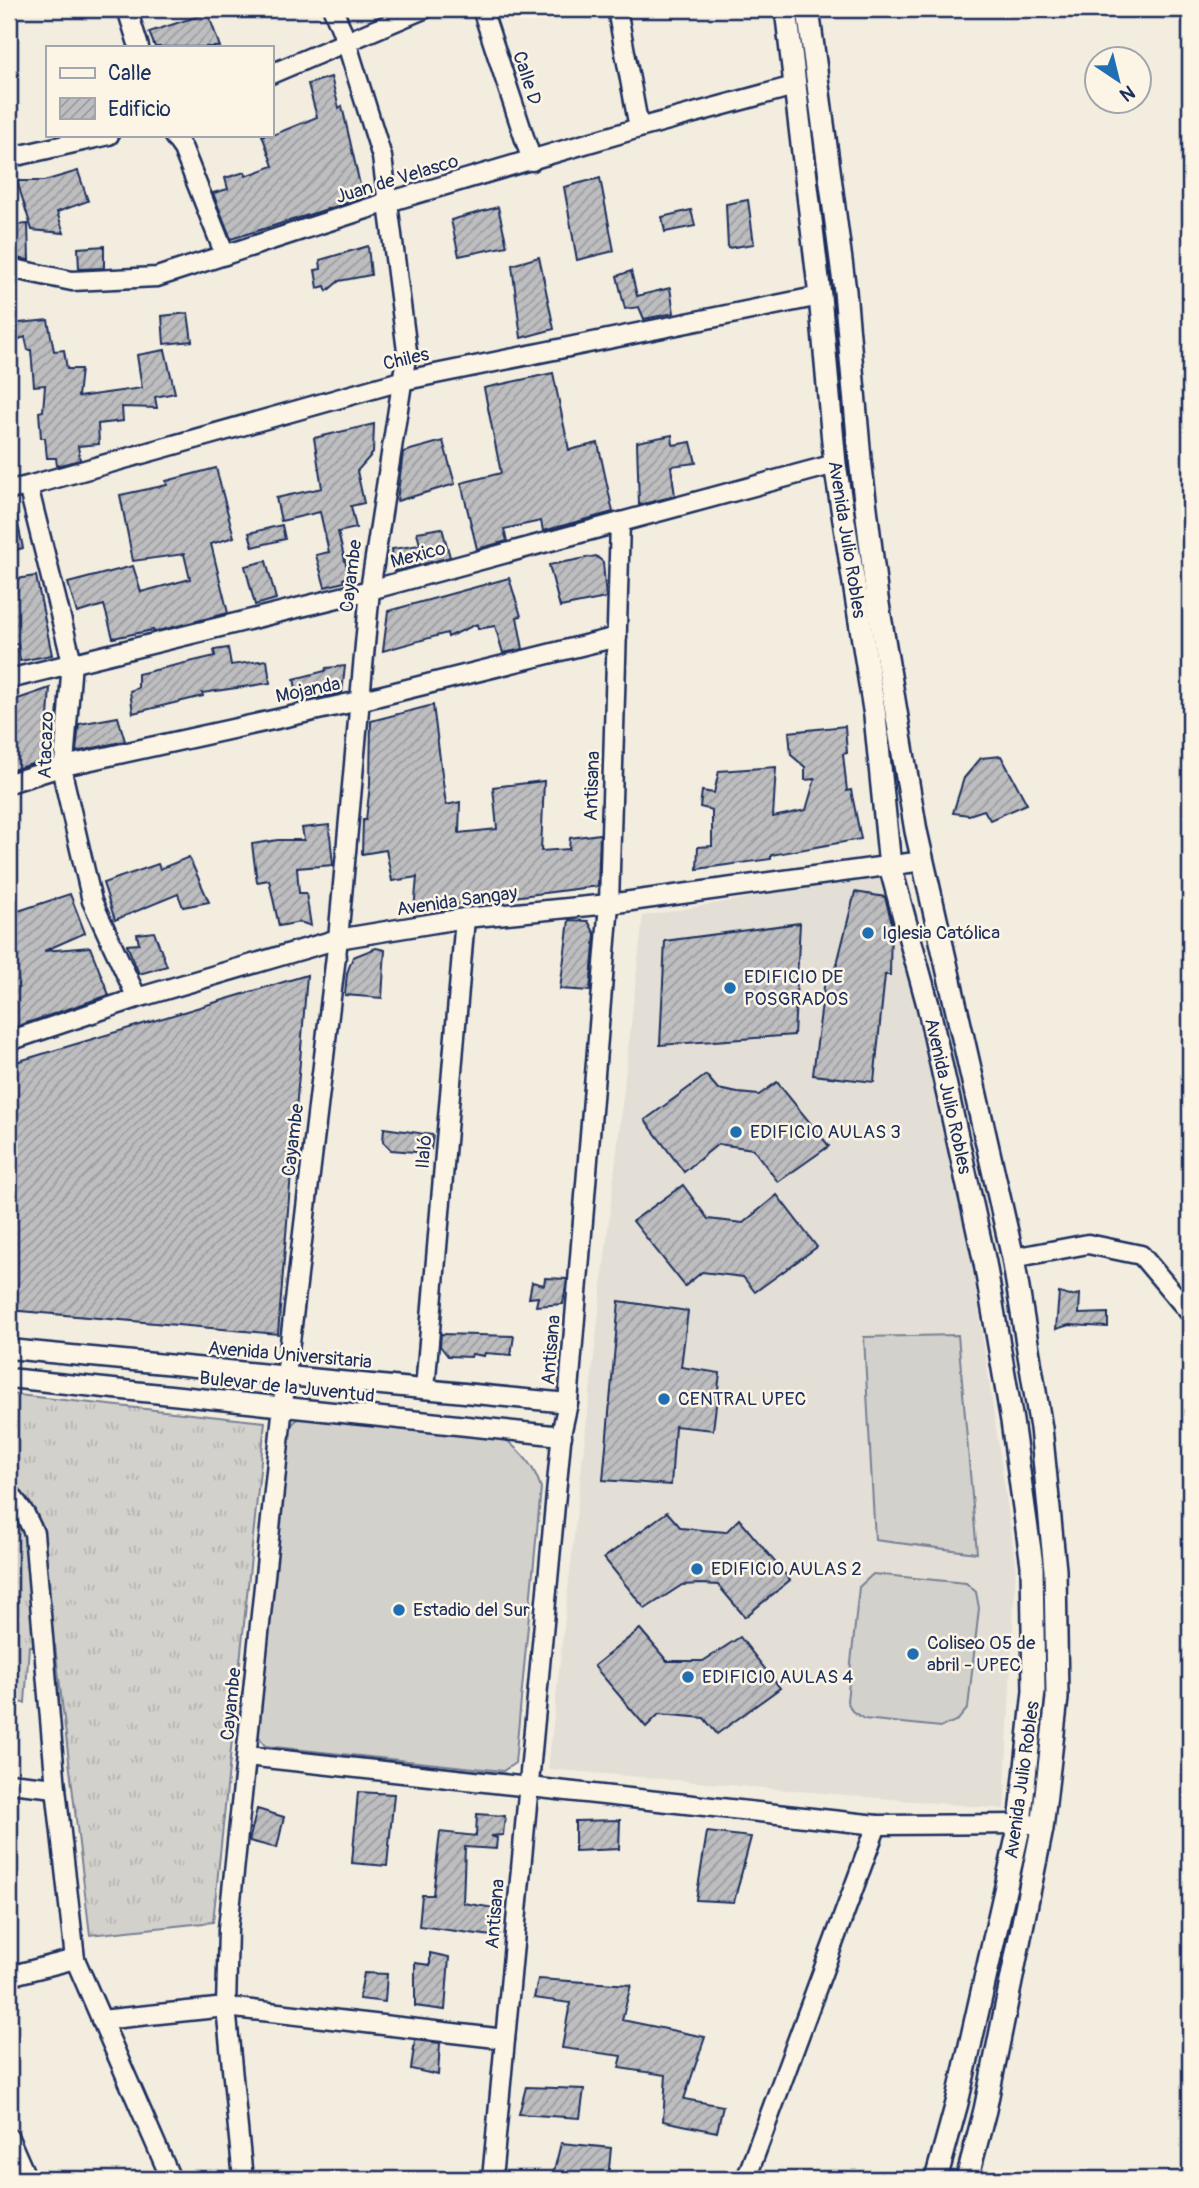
<svg xmlns="http://www.w3.org/2000/svg" width="1199" height="2188" font-family="Pangolin,sans-serif">
  <defs>
    <pattern id="grass-tufts" width="24" height="20" patternUnits="userSpaceOnUse" patternTransform="scale(1.75)"><rect width="24" height="20" fill="#d3d1cc"/><path d="M3 7l-1-3M5 7V3M7 7l1-3M15 17l-1-3M17 17v-4M19 17l1-3" fill="none" stroke="#b5b4b2"/></pattern>
    <pattern id="building-hatch" width="6" height="6" patternUnits="userSpaceOnUse" patternTransform="scale(1.75)"><rect width="6" height="6" fill="#bebec0"/><path d="M-1 1l2-2M0 6l6-6M5 7l2-2" fill="none" stroke="#9a9b9f"/></pattern>
  </defs>
  <rect width="100%" height="100%" fill="#f3ede0"/>
  <filter id="ink" filterUnits="userSpaceOnUse"><feTurbulence type="fractalNoise" baseFrequency=".0143" numOctaves="2"/><feDisplacementMap in="SourceGraphic" scale="14" xChannelSelector="R" yChannelSelector="G"/><feConvolveMatrix kernelMatrix="1 2 1 2 8 2 1 2 1" color-interpolation-filters="sRGB"/></filter>
  <g filter="url(#ink)">
    <!-- built -->
    <path fill="#e3dfd6" d="M886 877 930 1041 971 1258 1016 1564 1004 1809 548 1769 643 916 822 885Z"/>
    <!-- grass -->
    <path fill="url(#grass-tufts)" stroke="#778095" stroke-width="2" d="M9 1394 265 1422 213 1922 90 1935 55 1645 29 1646 25 1703 9 1702Z"/>
    <!-- pitch -->
    <g fill="#d3d1cc" stroke="#778095" stroke-width="2">
      <path d="M958 1335 977 1553 875 1540 864 1337Z"/>
      <path d="M299 1417 503 1437C522 1453 534 1465 541 1488L515 1763 503 1771 265 1746 256 1732 288 1429Z"/>
      <path d="M873 1574 966 1583 976 1592 979 1608 968 1708 958 1720 941 1727 864 1719 852 1711 847 1701 859 1587Z"/>
    </g>
    <!-- building -->
    <g fill="url(#building-hatch)" stroke="#1b2f5e" stroke-width="2">
      <path d="M208 13 220 47H155L149 32Z"/>
      <path d="M331 77 339 108 342 106 363 198 231 239 213 193 228 189 225 178 245 172 246 176 273 166 262 135H273L317 117 308 84Z"/>
      <path d="M78 171 88 201 57 212 64 233 32 230 17 181H44Z"/>
      <path d="M600 178 614 251 577 260 564 187Z"/>
      <path d="M748 200 754 244 728 248 726 204Z"/>
      <path d="M498 207 507 246 459 256 451 220Z"/>
      <path d="M691 210 695 226 665 232 662 217Z"/>
      <path d="M28 224 29 260 9 257V234H15L14 225Z"/>
      <path d="M104 246V268L79 269 78 248Z"/>
      <path d="M368 246 371 275 339 281 327 291 325 286 318 288 315 270 321 269 320 260Z"/>
      <path d="M539 257 554 329 521 338 512 265Z"/>
      <path d="M631 271 637 296 670 288 674 313 644 319 639 307 625 309 617 276Z"/>
      <path d="M188 313 192 341 164 344 162 316Z"/>
      <path d="M48 320 54 351 64 350 67 369H81L78 397 142 388 137 355 165 350 175 393 155 397 157 408 122 407 123 421 98 424 99 444 78 446 80 460 57 466 56 458H47L45 438H41L39 412 43 411 45 385 34 386 31 350H28L25 337 10 342V324Z"/>
      <path d="M553 373 569 450 598 443 613 512 543 531 541 521 504 529 507 541 477 549 461 483 501 473 484 388Z"/>
      <path d="M374 424 373 453 357 471 364 503 351 506 356 528 338 532 349 577 343 579 344 582 325 587 316 555 329 552 320 512 281 521 276 498 322 488 314 438Z"/>
      <path d="M672 435 673 445 691 442 696 463 671 466 675 496 639 505 637 442Z"/>
      <path d="M443 441 455 484 397 501 403 452Z"/>
      <path d="M216 468 234 537 211 544 228 613 154 632 153 630 113 638 104 605 77 613 68 583 133 566 141 592 190 579 184 554 133 561 120 495 167 485 166 481Z"/>
      <path d="M15 510 23 548 9 552V511Z"/>
      <path d="M282 525 285 539 253 547 249 533Z"/>
      <path d="M442 528 450 557 394 572 392 549 420 545 417 532Z"/>
      <path d="M596 556 603 562 606 598 560 607 549 565Z"/>
      <path d="M266 561 276 599 255 605 245 566Z"/>
      <path d="M36 576 52 655 20 661 18 644 9 645V580Z"/>
      <path d="M509 578 521 616 517 617 523 649 503 653 495 626 478 629 477 624 448 637 447 633 383 651 388 611Z"/>
      <path d="M228 648 231 665 267 660 270 683 202 693 203 696 133 713 130 691 138 688V674L215 656 214 650Z"/>
      <path d="M345 666 342 693 299 702 294 679 325 671 326 668Z"/>
      <path d="M50 688 45 760 9 771V702Z"/>
      <path d="M433 705 446 805 460 802 459 833 497 829 493 787 544 781 541 851 569 849 570 838 600 834 598 886 414 910 417 877 392 881 386 850 362 854 363 820H366L370 785 371 721Z"/>
      <path d="M118 717 125 741 76 752 79 724Z"/>
      <path d="M845 726 847 753 843 754 847 791 851 790 861 839 771 855V859L697 869 698 847 712 846V810L700 807 702 791 714 793 719 771 776 767 773 817 806 810 815 779 805 780V767L791 755 789 732Z"/>
      <path d="M1001 756 1027 804 990 820 984 810 969 815 953 813 964 778 981 758Z"/>
      <path d="M329 825 333 865 297 868 299 893H306L311 926 300 922 279 926 269 880 257 882 252 844 278 840H304L302 828Z"/>
      <path d="M189 857 209 902 183 907 178 894 115 920 103 883 158 864 160 869Z"/>
      <path d="M855 892 885 897 891 920 890 975H885L874 1082 813 1075 825 979 833 980Z"/>
      <path d="M70 894 85 933 44 951 90 947 109 995 9 1029V914Z"/>
      <path d="M569 920 588 921 595 934 590 991 560 989Z"/>
      <path d="M800 923 794 1035 660 1045 665 941Z"/>
      <path d="M154 932 167 966 139 974 127 945 139 944 137 934Z"/>
      <path d="M376 948 385 950 382 998 345 995 347 973 353 957Z"/>
      <path d="M307 975 278 1334 9 1310V1064Z"/>
      <path d="M706 1075 718 1089 738 1093 759 1095 777 1082 829 1146 778 1182 753 1149 718 1144 684 1172 645 1120Z"/>
      <path d="M384 1128 433 1135 431 1149 427 1148V1153L391 1150 383 1142Z"/>
      <path d="M683 1185 708 1219 743 1223 777 1195 817 1247 755 1292 743 1277 702 1272 685 1286 633 1221Z"/>
      <path d="M545 1278 567 1279 563 1304 536 1306 538 1297 529 1298 532 1282 544 1285Z"/>
      <path d="M1059 1293 1070 1296 1080 1294 1079 1314 1108 1313V1327L1069 1325 1056 1329Z"/>
      <path d="M619 1301 688 1311 681 1367 720 1373 713 1430 675 1426 671 1485 603 1480Z"/>
      <path d="M441 1334 514 1336 511 1355 485 1353 484 1356 472 1354 471 1357 448 1356 440 1346Z"/>
      <path d="M667 1512 681 1528 702 1530 726 1532 739 1519 790 1580 745 1617 718 1585 700 1584 682 1585 645 1609 604 1558Z"/>
      <path d="M640 1629 667 1661H703L740 1637 780 1688 717 1734 704 1718 682 1716 659 1714 646 1727 594 1666Z"/>
      <path d="M358 1792 394 1794 387 1866 352 1863Z"/>
      <path d="M257 1809 284 1817 277 1848 249 1841Z"/>
      <path d="M477 1814 505 1816 503 1835 491 1836 497 1838 496 1849 465 1847 463 1903 501 1909 499 1937 419 1926 422 1895H433L440 1832 476 1836Z"/>
      <path d="M620 1820 619 1849 575 1851V1821Z"/>
      <path d="M707 1832 751 1837 734 1902 696 1900Z"/>
      <path d="M430 1953 449 1957 445 2010 415 2006V1963L430 1965Z"/>
      <path d="M364 1973 387 1974 385 2002 359 1999Z"/>
      <path d="M538 1979 631 1985 622 2020 705 2037 684 2099 723 2106 717 2132 663 2121 666 2075 619 2068 622 2056 562 2048 570 2003 534 1998Z"/>
      <path d="M415 2040 440 2043 438 2075 411 2069Z"/>
      <path d="M526 2087 584 2089 580 2118 519 2114Z"/>
      <path d="M561 2143 611 2148 608 2179H552Z"/>
    </g>
    <g fill="none" stroke-linecap="round" stroke-linejoin="round">
      <defs>
        <g id="minor">
          <path d="M127 9 139 47"/>
          <path d="M333 9 346 41 382 157 407 351 370 590 338 939 286 1376 228 1929 226 2007 505 2039"/>
          <path d="M482 9 532 161"/>
          <path d="M617 9 639 128"/>
          <path d="M271 74 424 9"/>
          <path d="M173 135 183 149 225 255"/>
          <path d="M9 153 21 155 109 135"/>
          <path d="M9 268 72 281 157 277 388 202 639 128 794 86"/>
          <path d="M28 486 72 662 63 776 92 901 137 998"/>
          <path d="M9 490 28 486 401 381 820 296"/>
          <path d="M9 679 370 590 835 464"/>
          <path d="M9 783 64 766 359 701 617 637"/>
          <path d="M9 1041 137 998 338 939 465 918 609 904 923 861"/>
          <path d="M1013 1258 1088 1244 1141 1255 1190 1313"/>
          <path d="M9 1349 568 1403"/>
          <path d="M9 1378 562 1436"/>
          <path d="M425 1389 465 918"/>
          <path d="M9 1492 25 1514 34 1533 56 1788 75 1959 171 2179"/>
          <path d="M247 1756 877 1825 1030 1824"/>
          <path d="M9 1783 56 1788"/>
          <path d="M9 1976 75 1959"/>
          <path d="M101 2020 226 2007 243 2179"/>
          <path d="M9 2138 27 2179"/>
          <path d="M492 2179 562 1430 568 1403 609 904 620 522"/>
          <path d="M746 2179 877 1825"/>
        </g>
        <g id="major">
          <path id="s1" d="M786 9 820 296 835 464 875 716 890 866 928 1005 985 1263 1012 1421 1032 1565 1034 1691 1020 1824 957 2103 936 2179"/>
          <path d="M808 9 845 291 860 459 877 598 916 831 1013 1258 1041 1428 1055 1570 1057 1698 1042 1829 985 2110 967 2179"/>
        </g>
      </defs>
      <!-- minor casing -->
      <use href="#minor" stroke="#1b2f5e" stroke-width="23"/>
      <!-- major casing -->
      <use href="#major" stroke="#1b2f5e" stroke-width="26"/>
      <!-- minor -->
      <use href="#minor" stroke="#fcf5e5" stroke-width="18"/>
      <!-- major -->
      <use href="#major" stroke="#fcf5e5" stroke-width="21"/>
    </g>
  </g>
  <!-- markers -->
  <g fill="#1f6fb2" stroke="#fcf5e5" stroke-width="2.5">
    <circle cx="868" cy="933" r="7"/>
    <circle cx="730" cy="988" r="7"/>
    <circle cx="736" cy="1132" r="7"/>
    <circle cx="664" cy="1399" r="7"/>
    <circle cx="697" cy="1569" r="7"/>
    <circle cx="399" cy="1610" r="7"/>
    <circle cx="913" cy="1654" r="7"/>
    <circle cx="688" cy="1677" r="7"/>
  </g>
  <g text-anchor="middle" dominant-baseline="central" stroke-width="5" stroke-linejoin="round" paint-order="stroke">
    <!-- street labels -->
    <g font-size="19" fill="#1b2f5e" stroke="#fcf5e5">
      <text transform="translate(527 78) rotate(72)">Calle D</text>
      <text transform="translate(397 179) rotate(-17)">Juan de Velasco</text>
      <text transform="translate(406 359) rotate(-13)">Chiles</text>
      <text stroke="none"><textPath href="#s1" startOffset="534">Avenida Julio Robles</textPath></text>
      <text transform="translate(418 555) rotate(-15)">Mexico</text>
      <text transform="translate(351 576) rotate(-83)">Cayambe</text>
      <text transform="translate(308 690) rotate(-12)">Mojanda</text>
      <text transform="translate(46 745) rotate(-88)">Atacazo</text>
      <text transform="translate(592 786) rotate(-88)">Antisana</text>
      <text transform="translate(457 901) rotate(-8)">Avenida Sangay</text>
      <text stroke="none"><textPath href="#s1" startOffset="1101">Avenida Julio Robles</textPath></text>
      <text transform="translate(293 1140) rotate(-83)">Cayambe</text>
      <text transform="translate(424 1152) rotate(-85)">Ilaló</text>
      <text transform="translate(551 1350) rotate(-85)">Antisana</text>
      <text transform="translate(290 1355) rotate(5)">Avenida Universitaria</text>
      <text transform="translate(287 1387) rotate(6)">Bulevar de la Juventud</text>
      <text transform="translate(231 1704) rotate(-84)">Cayambe</text>
      <text transform="translate(1022 1780) rotate(-82)">Avenida Julio Robles</text>
      <text transform="translate(495 1914) rotate(-85)">Antisana</text>
    </g>
    <!-- poi labels -->
    <g font-size="19" fill="#1b2f5e" stroke="#fcf5e5" text-anchor="start">
      <text x="882" y="933">Iglesia Católica</text>
      <text x="744" y="977">EDIFICIO DE<tspan x="744" dy="22">POSGRADOS</tspan></text>
      <text x="750" y="1132">EDIFICIO AULAS 3</text>
      <text x="678" y="1399">CENTRAL UPEC</text>
      <text x="711" y="1569">EDIFICIO AULAS 2</text>
      <text x="413" y="1610">Estadio del Sur</text>
      <text x="927" y="1643">Coliseo 05 de<tspan x="927" dy="22">abril - UPEC</tspan></text>
      <text x="702" y="1677">EDIFICIO AULAS 4</text>
    </g>
  </g>
  <!-- margin -->
  <rect width="1199" height="2188" fill="none" stroke="#fcf5e5" stroke-width="35"/>
  <rect x="18" y="18" width="1164" height="2153" fill="none" stroke="#1b2f5e" stroke-width="2.5" filter="url(#ink)"/>
  <!-- legend -->
  <rect x="46" y="46" width="228" height="91" fill="#fcf5e5" stroke="#a2a6af" stroke-width="2"/>
  <rect x="60" y="68" width="35" height="10" fill="#fcf5e5" stroke="#a2a6af" stroke-width="2"/>
  <text x="108" y="80" font-size="21" fill="#1b2f5e">Calle</text>
  <rect x="60" y="98" width="35" height="21" fill="url(#building-hatch)" stroke="#a2a6af" stroke-width="2"/>
  <text x="108" y="116" font-size="21" fill="#1b2f5e">Edificio</text>
  <!-- north arrow -->
  <g transform="translate(1118 80) rotate(145)"><circle r="33" fill="#fcf5e5" stroke="#a2a6af" stroke-width="2"/>
  <path d="M0-5L12 26L0 18L-12 26Z" fill="#1f6fb2"/>
  <text y="-10" font-size="19" font-weight="bold" text-anchor="middle" fill="#1b2f5e">N</text>
  </g>
</svg>
